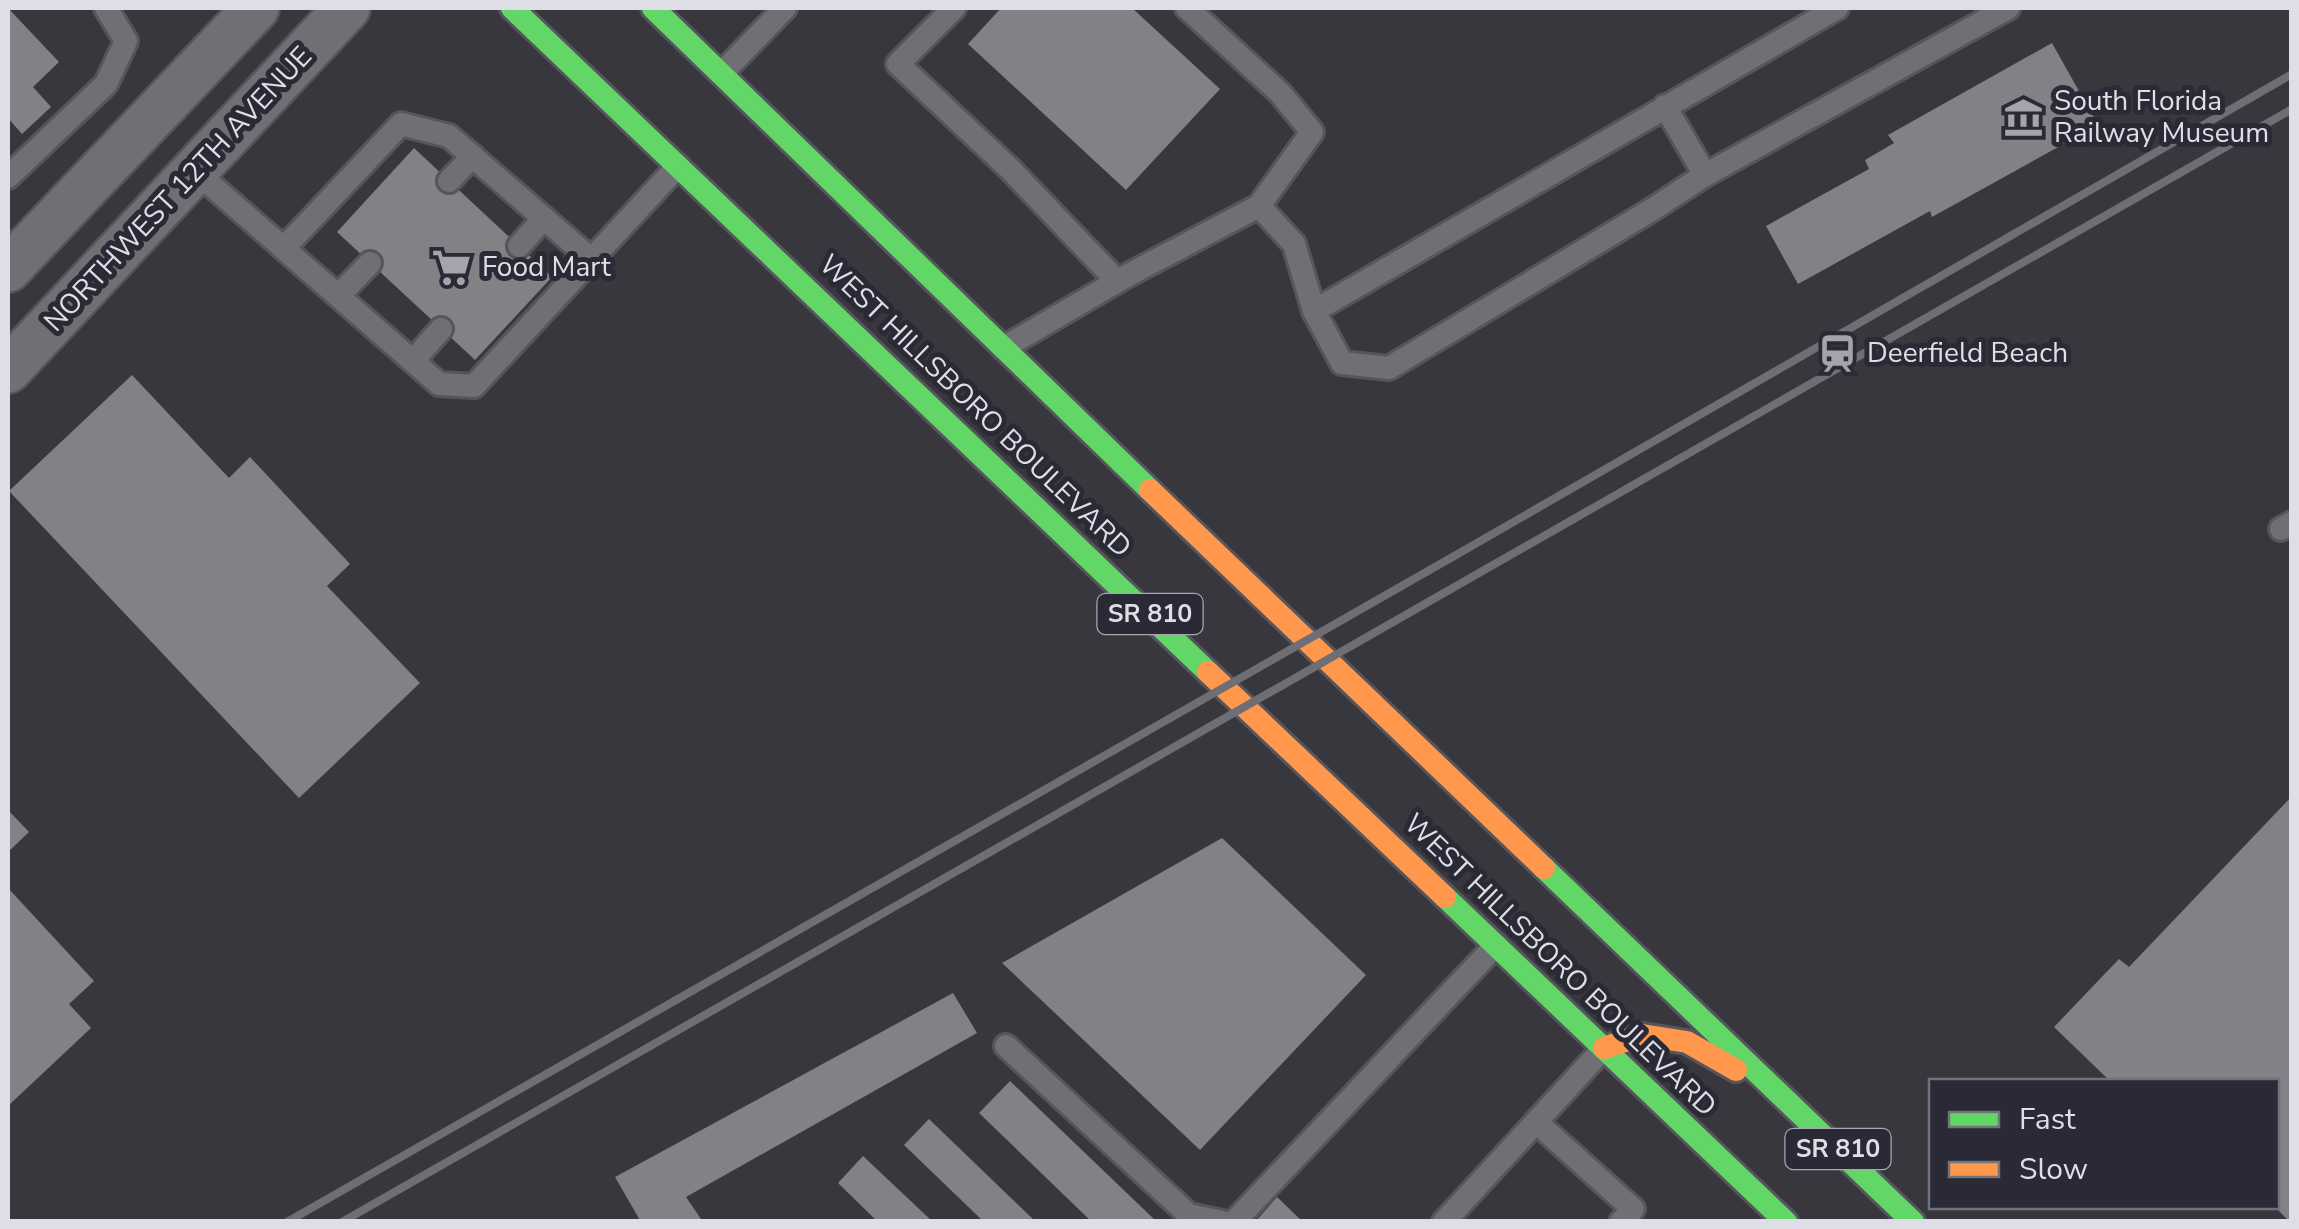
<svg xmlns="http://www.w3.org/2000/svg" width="2299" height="1229" font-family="'Nunito Sans',sans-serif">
  <rect width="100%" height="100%" fill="#37373d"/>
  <!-- building -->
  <g fill="#818186">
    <path d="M8 8 59 62 33 87 51 107 22 134 8 118Z"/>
    <path d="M1001 8H1132L1220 89 1126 190 968 44Z"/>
    <path d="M2052 43 2098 125 1932 217 1930 211 1798 284 1766 226 1869 169 1865 160 1894 143 1888 135Z"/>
    <path d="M414 148 552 277 475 360 337 232Z"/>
    <path d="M132 375 229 478 250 457 350 564 327 586 420 683 299 798 9 491Z"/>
    <path d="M2292 796V1222H2290L2274 1206H2276V1082H2111L2054 1027 2119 959 2129 967Z"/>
    <path d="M8 810 29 832 8 852Z"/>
    <path d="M1222 838 1366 975 1200 1150 1002 963Z"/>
    <path d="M8 888 94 981 69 1004 91 1028 8 1106Z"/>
    <path d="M953 993 977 1033 686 1197 703 1222H641L615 1177Z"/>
    <path d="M1010 1081 1157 1222H1092L979 1113Z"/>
    <path d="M929 1119 1036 1222H984L904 1145Z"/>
    <path d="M863 1156 933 1222H878L838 1183Z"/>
    <path d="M1277 1197 1303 1222H1255Z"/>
  </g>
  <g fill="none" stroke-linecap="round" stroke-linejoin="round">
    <defs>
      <g id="lane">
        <path d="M954 8 898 64 1009 168 1117 281"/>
        <path d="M1187 8 1280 93 1312 132 1259 206"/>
        <path d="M721 74 785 8"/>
        <path d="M1665 106 1705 175"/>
        <path d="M195 171 439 384 474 386 678 166"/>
        <path d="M8 177 106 84 126 41 106 8"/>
        <path d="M449 181 473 156"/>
        <path d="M519 246 544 218"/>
        <path d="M284 248 401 124 449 136 591 259"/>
        <path d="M338 296 370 263"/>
        <path d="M1314 311 1837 8"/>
        <path d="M1003 348 1130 274 1259 206 1294 244 1314 311 1342 363 1389 368 1653 209 1705 175 2008 8"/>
        <path d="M413 361 441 329"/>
        <path d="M2281 529 2292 523"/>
        <path d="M1006 1046 1189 1215 1222 1222"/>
        <path d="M1536 1122 1633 1209 1621 1222"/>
        <path d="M1234 1222 1496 945"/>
        <path d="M1444 1222 1604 1048"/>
      </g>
      <g id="street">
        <path d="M8 269 256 8"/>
        <path d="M8 370 347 8"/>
      </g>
      <g id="fast">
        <path d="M512 8 1208 672"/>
        <path d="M653 8 1150 490"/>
        <path d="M1544 868 1913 1222"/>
        <path d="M1445 897 1786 1222"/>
      </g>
      <g id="slow">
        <path d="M1150 490 1544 868"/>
        <path d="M1208 672 1445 897"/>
        <path d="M1604 1048 1642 1035 1687 1042 1736 1070"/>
      </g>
    </defs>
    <!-- lane casing -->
    <use href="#lane" stroke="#55555b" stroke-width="28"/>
    <!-- street casing -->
    <use href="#street" stroke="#55555b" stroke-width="50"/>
    <!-- fast casing -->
    <use href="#fast" stroke="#55555b" stroke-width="28"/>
    <!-- slow casing -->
    <use href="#slow" stroke="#55555b" stroke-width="28"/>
    <!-- lane -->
    <use href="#lane" stroke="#6f6f74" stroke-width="22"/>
    <!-- street -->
    <use href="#street" stroke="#6f6f74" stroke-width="45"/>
    <!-- fast -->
    <use href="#fast" stroke="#63d668" stroke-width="22"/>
    <!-- slow -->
    <use href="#slow" stroke="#ff974d" stroke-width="22"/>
    <!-- rail -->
    <g stroke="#6e6e74" stroke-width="8">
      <path d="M287 1222 1463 551 2292 74"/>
      <path d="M342 1222 2292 109"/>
    </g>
  </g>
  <!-- icons -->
  <defs>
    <symbol id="museum-bare" viewBox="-9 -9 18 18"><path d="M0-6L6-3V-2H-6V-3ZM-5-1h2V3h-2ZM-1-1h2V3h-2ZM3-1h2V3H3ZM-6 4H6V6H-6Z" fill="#a4a4ab" stroke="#2a2a36" stroke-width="2.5" paint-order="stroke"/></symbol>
    <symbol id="supermarket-bare" viewBox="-9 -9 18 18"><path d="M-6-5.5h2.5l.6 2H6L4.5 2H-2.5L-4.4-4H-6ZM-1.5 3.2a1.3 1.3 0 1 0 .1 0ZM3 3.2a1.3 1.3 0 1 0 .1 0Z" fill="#a4a4ab" stroke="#2a2a36" stroke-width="2.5" paint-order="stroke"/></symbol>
    <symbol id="station-bare" viewBox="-9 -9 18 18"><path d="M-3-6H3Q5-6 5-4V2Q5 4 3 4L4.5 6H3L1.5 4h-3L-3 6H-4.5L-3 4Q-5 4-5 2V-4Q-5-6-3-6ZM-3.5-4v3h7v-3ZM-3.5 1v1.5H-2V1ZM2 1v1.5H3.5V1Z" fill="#a4a4ab" stroke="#2a2a36" stroke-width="2.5" paint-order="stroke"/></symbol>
  </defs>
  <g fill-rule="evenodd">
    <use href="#museum-bare" x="1996" y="90" width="55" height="55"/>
    <use href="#supermarket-bare" x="424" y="240" width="55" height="55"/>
    <use href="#station-bare" x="1810" y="326" width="55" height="55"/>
  </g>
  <g text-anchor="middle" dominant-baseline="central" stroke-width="10" stroke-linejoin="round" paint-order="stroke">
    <!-- shield labels -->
    <g fill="#2a2a36" stroke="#a8a8b1" stroke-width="2.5">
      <rect x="1097.5" y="594" width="105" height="40" rx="8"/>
      <rect x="1785.5" y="1129" width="105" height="40" rx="8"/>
    </g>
    <g font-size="25" font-weight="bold" fill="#dedee6">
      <text x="1150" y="614">SR 810</text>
      <text x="1838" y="1149">SR 810</text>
    </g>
    <!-- poi labels -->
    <g font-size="28" fill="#dedee6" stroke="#2a2a36" text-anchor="start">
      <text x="2054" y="101">South Florida<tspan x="2054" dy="32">Railway Museum</tspan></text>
      <text x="482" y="267">Food Mart</text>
      <text x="1867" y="353">Deerfield Beach</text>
    </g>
    <!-- street labels -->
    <g font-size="28" fill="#dedee6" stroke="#2a2a36">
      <text transform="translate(178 189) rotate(-47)">NORTHWEST 12TH AVENUE</text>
      <text transform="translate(975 406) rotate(44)">WEST HILLSBORO BOULEVARD</text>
      <text transform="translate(1560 965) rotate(44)">WEST HILLSBORO BOULEVARD</text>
    </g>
  </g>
  <!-- border -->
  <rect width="2299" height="1229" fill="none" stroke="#dedee6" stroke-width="20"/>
  <!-- legend -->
  <rect x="1929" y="1079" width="350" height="130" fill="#2a2a36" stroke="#72727c" stroke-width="2.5"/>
  <rect x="1949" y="1112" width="50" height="15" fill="#63d668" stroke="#72727c" stroke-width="2.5"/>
  <text x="2019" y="1129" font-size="30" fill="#dedee6">Fast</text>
  <rect x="1949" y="1162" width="50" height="15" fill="#ff974d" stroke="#72727c" stroke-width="2.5"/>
  <text x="2019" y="1179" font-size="30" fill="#dedee6">Slow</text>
</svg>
